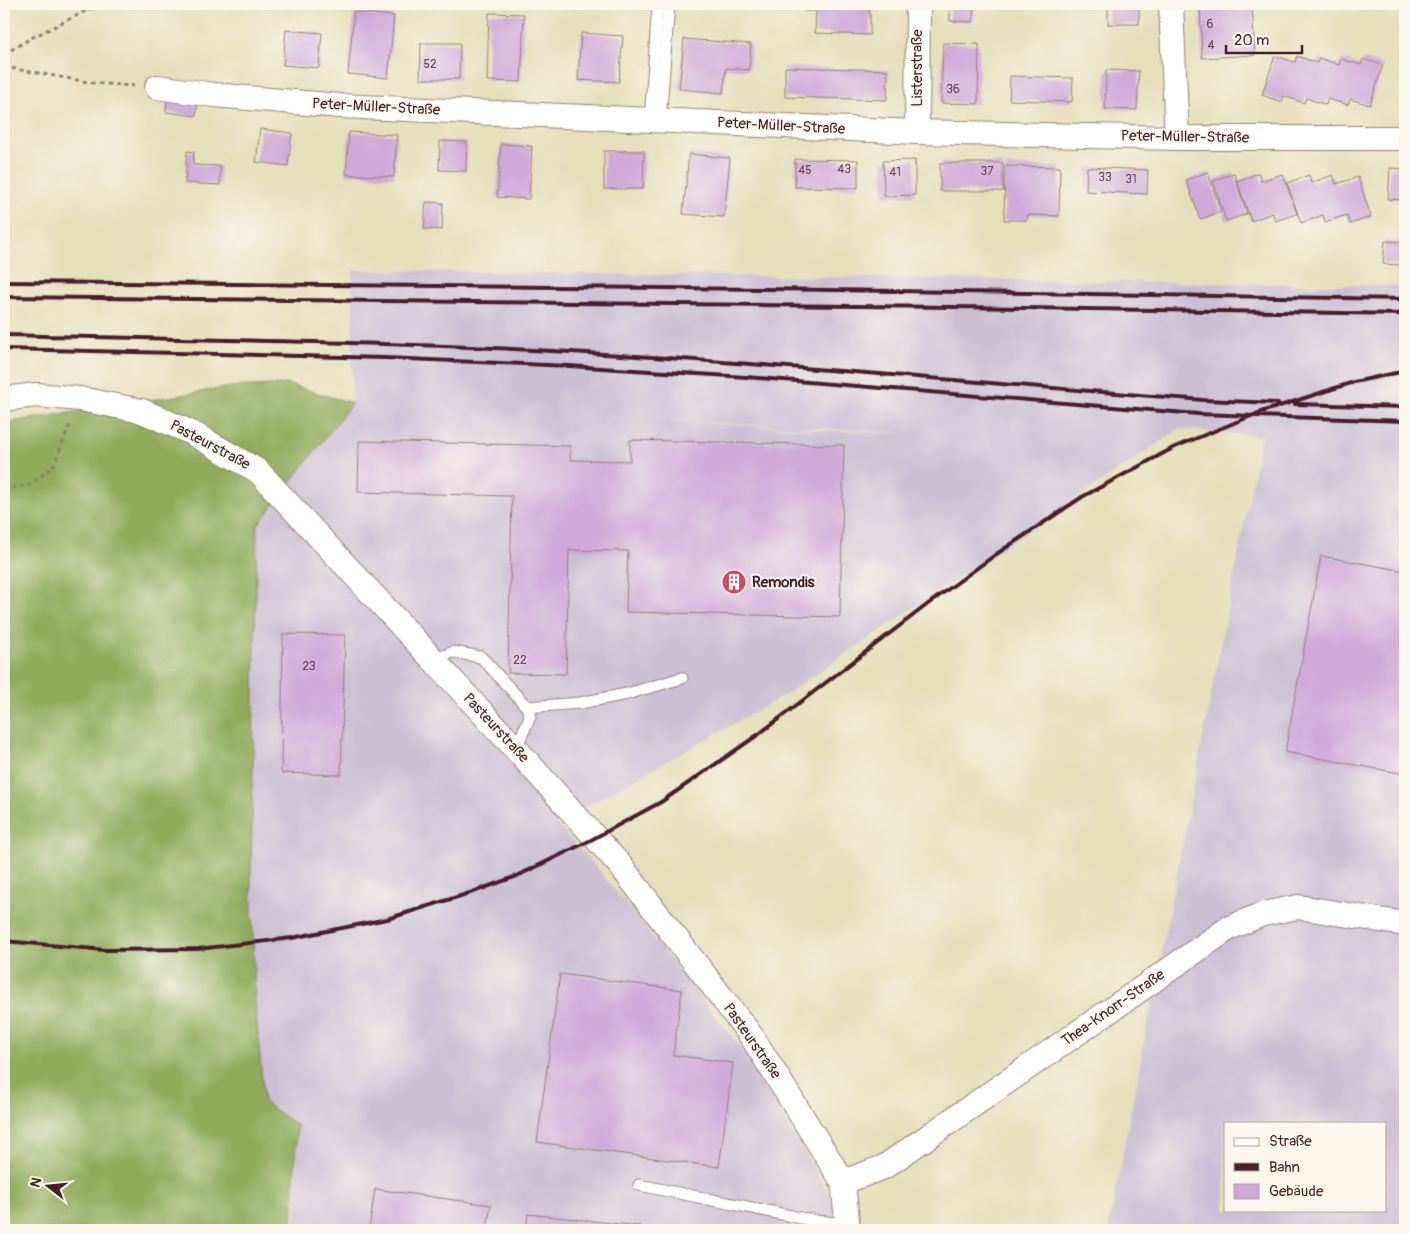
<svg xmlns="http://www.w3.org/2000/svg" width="1409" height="1234" font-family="Pangolin,sans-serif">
  <rect width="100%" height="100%" fill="#fbf7ec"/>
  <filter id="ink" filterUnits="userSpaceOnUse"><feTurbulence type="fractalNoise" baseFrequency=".02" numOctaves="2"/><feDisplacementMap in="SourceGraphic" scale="10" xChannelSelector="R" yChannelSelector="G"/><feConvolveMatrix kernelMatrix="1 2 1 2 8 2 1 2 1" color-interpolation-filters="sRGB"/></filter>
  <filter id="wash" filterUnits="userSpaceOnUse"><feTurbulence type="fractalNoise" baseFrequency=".0096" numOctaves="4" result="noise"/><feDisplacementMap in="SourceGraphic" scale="20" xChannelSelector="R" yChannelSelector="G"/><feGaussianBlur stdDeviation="1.12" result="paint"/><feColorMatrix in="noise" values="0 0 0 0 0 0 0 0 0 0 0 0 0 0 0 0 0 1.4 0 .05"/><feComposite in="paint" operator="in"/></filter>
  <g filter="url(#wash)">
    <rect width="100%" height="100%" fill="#e5dfba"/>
    <!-- industrial -->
    <path fill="#cbbfd5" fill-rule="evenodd" d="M353 270 1405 286V1230H1108L1261 436 1179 429 785 695 556 823 597 868 745 1053 835 1204 833 1230H295L297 1126 264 1102 255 1000 251 877 257 526 352 403ZM535 413 898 432V433L843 431ZM1225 1123H1385V1210H1225Z"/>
    <!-- forest -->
    <path fill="#90ab5c" stroke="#6d6544" d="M287 384 352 403 257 526 251 877 255 1000 264 1102 297 1126 292 1230H4V423L231 387Z"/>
    <g id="blocks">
      <!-- building -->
      <g fill="#cfa9da">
        <path d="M804 4H866V10H870V35L815 33 816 11H804Z"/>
        <path d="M950 4H974L973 22 950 21Z"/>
        <rect x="1108" y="4" width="31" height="20"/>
        <path d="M1200 4H1252L1255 55 1202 58Z"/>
        <path d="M354 12 394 16 388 78 348 74Z"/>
        <path d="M489 13 524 14 521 82 487 81Z"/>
        <path d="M286 30 322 33 319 68 283 65Z"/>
        <path d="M581 33 623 36 619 82 578 80Z"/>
        <path d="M684 39 751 44 749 70 726 68 723 93 679 89Z"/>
        <path d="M421 43H460L459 79H420Z"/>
        <path d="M943 43 979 44 978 104 941 103Z"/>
        <path d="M1275 56 1295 62 1297 56 1317 63 1319 58 1339 65 1341 59 1361 65 1363 59 1383 65 1370 105 1350 99 1348 105 1328 99 1326 105 1306 98 1304 103 1284 96 1282 102 1262 95Z"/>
        <path d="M785 67 888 70 887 100 785 97Z"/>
        <path d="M1106 70 1139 71 1137 110 1105 109Z"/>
        <path d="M1010 76 1073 78 1072 102 1009 100Z"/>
        <path d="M167 98 198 102 196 116 166 112Z"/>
        <path d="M260 129 292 133 288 166 256 162Z"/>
        <path d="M349 132 397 135 394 177 346 174Z"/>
        <path d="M440 141 467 142 466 171 439 170Z"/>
        <path d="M501 144 532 146 529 199 497 197Z"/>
        <path d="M187 151 194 152 193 165 220 166V185L185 183Z"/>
        <path d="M604 151H644L643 189H604Z"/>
        <path d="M689 154 730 158 724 217 683 214Z"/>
        <path d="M795 159 858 160V188L795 187Z"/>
        <path d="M915 160V195L884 196 883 161Z"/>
        <rect x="940" y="163" width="63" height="28"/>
        <path d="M1005 166 1060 167 1059 216 1028 215 1027 220H1004Z"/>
        <path d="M1087 167 1148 170 1147 194 1086 191Z"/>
        <path d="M1390 168 1405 169V200L1388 199Z"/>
        <path d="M1208 172 1221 212 1200 219 1186 180Z"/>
        <path d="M1234 173 1247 214 1226 221 1213 181Z"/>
        <path d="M1259 173 1261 181 1283 174 1297 214 1275 221 1273 213 1251 221 1237 181Z"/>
        <path d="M1309 175 1311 183 1333 175 1336 184 1358 177 1371 217 1350 224 1347 215 1325 222 1323 215 1301 223 1287 183Z"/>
        <path d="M426 202 443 203 442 230 424 229Z"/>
        <path d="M1385 241 1402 242 1400 265 1383 264Z"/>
        <path d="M630 440 844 445 840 617 626 612 628 551 569 550 566 674 508 673 512 496 358 492 359 441 570 446V460L630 461Z"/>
        <path d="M1321 556 1405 571V774L1285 752Z"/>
        <path d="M283 634 345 635 341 775 281 773Z"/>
        <path d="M560 974 682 990 673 1055 733 1063 719 1167 537 1142Z"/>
        <path d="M375 1189 491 1205 487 1230H369Z"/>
        <path d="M528 1214 640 1226 639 1230H526Z"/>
      </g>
    </g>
  </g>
  <g filter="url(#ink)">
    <use href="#blocks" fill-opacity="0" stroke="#987f72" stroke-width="1"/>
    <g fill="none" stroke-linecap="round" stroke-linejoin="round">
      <defs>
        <g id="lane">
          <path d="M650 120 658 4"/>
          <path d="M660 121 669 4"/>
          <path d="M433 660 453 652 481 657 527 707 530 717 520 739 513 746"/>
          <path d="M527 707 580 703 627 694 682 678"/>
          <path d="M639 1185 816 1221 849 1224"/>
        </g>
        <g id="street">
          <path d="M1171 4 1177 138"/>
          <path d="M157 87 214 95 340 106 917 132 1177 138H1405"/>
          <path d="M917 132 918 4"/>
          <path d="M4 399 36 395 80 399 142 411 192 433 258 471 513 746 620 865 752 1037 843 1182 848 1230"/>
          <path d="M843 1182 884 1167 1229 928 1263 914 1298 907 1405 924"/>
        </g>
      </defs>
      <!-- lane casing -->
      <use href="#lane" stroke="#987f72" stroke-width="13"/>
      <!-- street casing -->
      <use href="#street" stroke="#987f72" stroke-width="26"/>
      <!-- path -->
      <g stroke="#987f72" stroke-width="3" stroke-dasharray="4 4" stroke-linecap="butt">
        <path d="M4 54 33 37 100 4"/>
        <path d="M4 67 94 83 134 86"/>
        <path d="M4 489 29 485 53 467 71 422"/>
      </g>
      <!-- lane -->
      <use href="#lane" stroke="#fff" stroke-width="11"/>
      <!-- street -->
      <use href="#street" stroke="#fff" stroke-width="24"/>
      <!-- rail -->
      <g stroke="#4a1f2b" stroke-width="4">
        <path d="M4 282 766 289 1405 299"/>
        <path d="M4 297 954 307 1405 314"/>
        <path d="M4 335C193 340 382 341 571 352 782 364 992 384 1203 400L1278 403"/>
        <path d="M4 349 385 358 569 366 746 377 1198 414 1405 421"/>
        <path d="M1295 404 1405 407"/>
        <path d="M4 941 105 950 198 949 292 938 387 919 473 892 517 876 589 841 661 802 759 734 928 604 995 555 1082 497 1175 447 1261 412 1354 382 1405 371"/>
      </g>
    </g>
  </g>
  <!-- icons -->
  <defs>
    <symbol id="building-disc" viewBox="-11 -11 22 22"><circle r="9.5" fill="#d1495b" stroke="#fbf7ec"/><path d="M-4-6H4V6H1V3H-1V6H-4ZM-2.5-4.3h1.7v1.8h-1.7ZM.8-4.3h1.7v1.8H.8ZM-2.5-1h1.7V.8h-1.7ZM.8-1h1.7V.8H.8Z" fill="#fff"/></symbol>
  </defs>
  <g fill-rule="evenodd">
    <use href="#building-disc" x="720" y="568" width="28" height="28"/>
  </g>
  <g text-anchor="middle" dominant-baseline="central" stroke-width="4" stroke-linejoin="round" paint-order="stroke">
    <!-- number labels -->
    <g font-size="12" fill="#6b4257">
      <text x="1210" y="24">6</text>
      <text x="1211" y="45">4</text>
      <text x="430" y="64">52</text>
      <text x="953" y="89">36</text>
      <text x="844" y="169">43</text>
      <text x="805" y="170">45</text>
      <text x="987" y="171">37</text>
      <text x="895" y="172">41</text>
      <text x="1105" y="177">33</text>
      <text x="1131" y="179">31</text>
      <text x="520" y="660">22</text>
      <text x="309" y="666">23</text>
    </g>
    <!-- street labels -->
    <g font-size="15" fill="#4a1f2b" stroke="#fbf7ec">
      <text transform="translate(917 68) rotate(-90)">Listerstraße</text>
      <text transform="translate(376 107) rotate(3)">Peter-Müller-Straße</text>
      <text transform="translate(781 126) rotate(3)">Peter-Müller-Straße</text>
      <text transform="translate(1185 137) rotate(1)">Peter-Müller-Straße</text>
      <text transform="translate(210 445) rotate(28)">Pasteurstraße</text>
      <text transform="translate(496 728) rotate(47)">Pasteurstraße</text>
      <text transform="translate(1113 1008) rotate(-35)">Thea-Knorr-Straße</text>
      <text transform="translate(752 1041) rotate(55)">Pasteurstraße</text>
    </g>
    <!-- poi labels -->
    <g font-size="15" font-weight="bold" fill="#4a1f2b" stroke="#fbf7ec" text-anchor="start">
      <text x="752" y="582">Remondis</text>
    </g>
  </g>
  <!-- margin -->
  <rect width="1409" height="1234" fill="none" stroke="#fbf7ec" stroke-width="20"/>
  <!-- legend -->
  <rect x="1224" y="1122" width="162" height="90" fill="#fbf7ec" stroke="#b4a19f"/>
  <rect x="1234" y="1138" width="25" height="8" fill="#ffffff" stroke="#b4a19f"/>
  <text x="1269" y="1146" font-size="15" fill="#4a1f2b">Straße</text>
  <rect x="1234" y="1163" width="25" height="8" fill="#4a1f2b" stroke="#b4a19f"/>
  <text x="1269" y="1172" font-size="15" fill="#4a1f2b">Bahn</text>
  <rect x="1234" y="1184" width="25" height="15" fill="#cfa9da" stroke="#b4a19f"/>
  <text x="1269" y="1196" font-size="15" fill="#4a1f2b">Gebäude</text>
  <!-- north arrow -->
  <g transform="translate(48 1186) rotate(286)" stroke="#fbf7ec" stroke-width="4" paint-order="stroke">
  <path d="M0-4L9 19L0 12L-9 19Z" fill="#4a1f2b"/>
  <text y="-8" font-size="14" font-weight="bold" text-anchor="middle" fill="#4a1f2b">N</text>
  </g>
  <!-- scale -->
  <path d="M1226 45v8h76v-8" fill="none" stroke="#4a1f2b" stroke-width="2.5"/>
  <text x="1234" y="45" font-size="15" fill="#4a1f2b" stroke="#fbf7ec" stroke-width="4" paint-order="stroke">20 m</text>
</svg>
